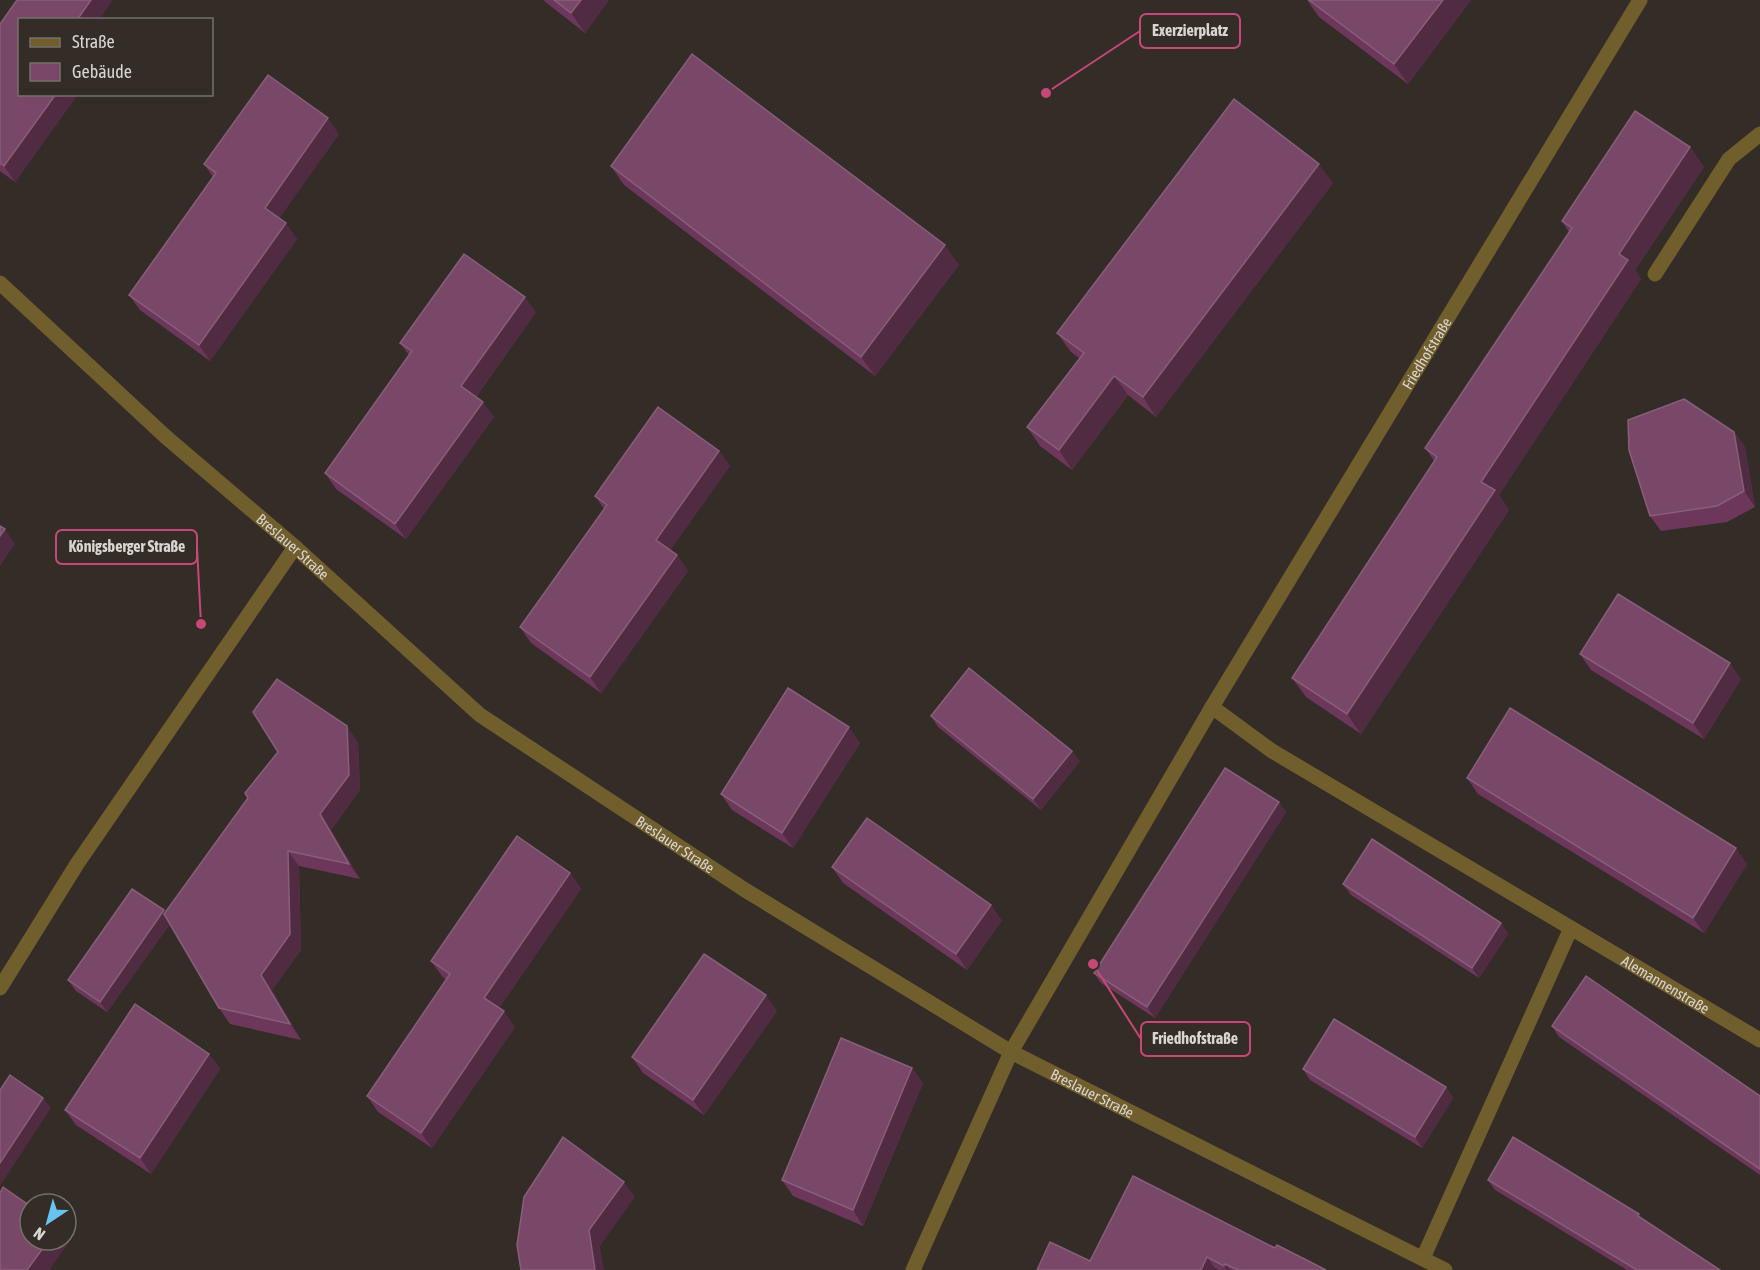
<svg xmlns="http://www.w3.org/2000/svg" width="1760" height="1270" font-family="'Asap Condensed',sans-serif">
  <rect width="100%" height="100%" fill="#332c27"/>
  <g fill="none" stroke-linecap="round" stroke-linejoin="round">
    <!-- service -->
    <g stroke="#705e2d" stroke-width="15">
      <path d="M1655 274 1729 159 1760 134"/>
      <path d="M1423 1258 1571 928"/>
    </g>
    <!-- minor -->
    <g stroke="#705e2d" stroke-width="15">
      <path id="s1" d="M0 283 166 437 295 547 480 715 745 890 1011 1052 1445 1270"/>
      <path id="s2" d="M1212 707 1272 751 1760 1040"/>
      <path d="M0 988 77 864 295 547"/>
      <path id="s3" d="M913 1270 1011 1052 1212 707 1640 0"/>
    </g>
  </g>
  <!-- wall -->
  <g fill="#6d375c">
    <path d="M543 0H609L585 33Z"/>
    <path d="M1307 0H1471L1408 84 1319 17Z"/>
    <path d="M0 24 20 94H78L15 182 0 171Z"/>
    <path d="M339 134 279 218 297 239 210 361 140 310 129 295 213 177 204 164Z"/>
    <path d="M1690 147 1704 167 1635 270 1641 279 1499 495 1509 510 1361 734 1306 697 1292 678 1435 462 1425 448 1569 232 1562 221Z"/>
    <path d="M611 166 959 265 875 376 624 185Z"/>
    <path d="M1333 183 1156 417 1128 395 1072 470 1040 446 1027 427 1079 358 1071 352 1057 333Z"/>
    <path d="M536 312 476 397 494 417 406 539 336 489 325 473 409 355 400 343Z"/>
    <path d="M1734 432 1745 447 1755 507 1727 522 1661 531 1650 516Z"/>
    <path d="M719 451 730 466 670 550 677 555 688 571 601 693 531 643 520 627 604 509 595 496Z"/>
    <path d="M1580 654 1741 679 1704 739 1591 670Z"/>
    <path d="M931 716 1080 761 1041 810 938 727Z"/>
    <path d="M358 742 360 790 331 830 360 879 299 866 301 950 272 990 301 1040 230 1024 219 1008 170 924 107 1012 76 991 68 980 165 912Z"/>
    <path d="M860 743 793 848 732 810 721 794Z"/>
    <path d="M1467 778 1747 864 1704 933 1478 794Z"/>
    <path d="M1279 802 1286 812 1155 1018 1101 983 1094 973Z"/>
    <path d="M832 867 1002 920 967 970 843 883Z"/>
    <path d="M570 873 581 889 499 1008 515 1027 432 1148 378 1112 367 1096 446 980 442 976 431 961Z"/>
    <path d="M1343 884 1501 923 1508 934 1479 978 1351 895Z"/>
    <path d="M777 1011 704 1115 643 1073 632 1057Z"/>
    <path d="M1552 1026 1760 1096V1175L1559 1037Z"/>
    <path d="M209 1054 220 1069 151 1174 76 1125 65 1110Z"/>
    <path d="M912 1068 923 1083 863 1226 793 1196 782 1180Z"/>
    <path d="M1303 1069 1446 1087 1453 1098 1422 1148 1310 1080Z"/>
    <path d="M1488 1180 1642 1219 1720 1270H1627L1495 1190Z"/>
    <path d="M1275 1248 1326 1270H1218L1215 1268 1214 1270H1037L1090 1261Z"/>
  </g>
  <!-- shaded-wall -->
  <g fill="#512b41">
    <path d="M91 0H113L99 20H77Z"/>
    <path d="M581 0H609L585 33 571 13Z"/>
    <path d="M1443 0H1471L1408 84 1394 64Z"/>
    <path d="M56 94H78L15 182 4 166Z"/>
    <path d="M328 118 339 134 276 223 265 208Z"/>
    <path d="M1690 147 1704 167 1635 270 1641 279 1499 495 1509 510 1361 734 1347 714 1481 482 1619 254Z"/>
    <path d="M1319 164 1333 183 1156 417 1143 397Z"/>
    <path d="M286 223 297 239 210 361 199 345Z"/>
    <path d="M945 245 959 265 875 376 861 357Z"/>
    <path d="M525 297 536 312 472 402 461 386Z"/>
    <path d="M1114 376 1128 395 1072 470 1059 450Z"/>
    <path d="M483 402 494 417 406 539 395 524Z"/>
    <path d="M1734 432 1745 447 1755 507 1744 491Z"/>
    <path d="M719 451 730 466 667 555 656 540Z"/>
    <path d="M5 529 15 544 0 566V536Z"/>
    <path d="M677 555 688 571 601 693 590 677Z"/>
    <path d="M1730 663 1741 679 1704 739 1693 723Z"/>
    <path d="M347 726 358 742 360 790 331 830 360 879 349 864 320 814Z"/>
    <path d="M849 727 860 743 793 848 782 833Z"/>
    <path d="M1072 751 1080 761 1041 810 1033 799Z"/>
    <path d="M1279 802 1286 812 1155 1018 1147 1007Z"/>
    <path d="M1736 848 1747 864 1704 933 1693 918Z"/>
    <path d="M288 851 299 866 301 950 272 990 301 1040 290 1024 261 975Z"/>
    <path d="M570 873 581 889 495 1014 484 998Z"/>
    <path d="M991 905 1002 920 967 970 956 954Z"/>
    <path d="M164 910 172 921 107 1012 100 1002Z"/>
    <path d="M1501 923 1508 934 1479 978 1472 968Z"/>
    <path d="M766 995 777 1011 704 1115 693 1100Z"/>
    <path d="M504 1011 515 1027 432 1148 421 1133Z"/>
    <path d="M209 1054 220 1069 151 1174 140 1158Z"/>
    <path d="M912 1068 923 1083 863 1226 853 1210Z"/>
    <path d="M1446 1087 1453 1098 1422 1148 1415 1137Z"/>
    <path d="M43 1098 51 1108 0 1186V1163Z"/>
    <path d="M624 1182 635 1197 600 1246 604 1270H595L589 1230Z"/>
    <path d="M66 1235 70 1241 49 1270H27L49 1240H66Z"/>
    <path d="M1207 1257 1215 1268 1214 1270H1201Z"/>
    <path d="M1225 1264 1230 1270H1227L1224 1266Z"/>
  </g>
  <!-- building -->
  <g fill="#794869" stroke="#885e79" stroke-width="1.5">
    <path d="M17 0H91L77 20H20V94H56L4 166 0 163V24Z"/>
    <path d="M554 0H581L571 13Z"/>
    <path d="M1309 0H1443L1394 64Z"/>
    <path d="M692 54 945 245 861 357 611 166Z"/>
    <path d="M268 75 328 118 265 208 286 223 199 345 129 295 216 173 204 164Z"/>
    <path d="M1234 99 1319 164 1143 397 1114 376 1059 450 1027 427 1084 353 1057 333Z"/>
    <path d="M1635 111 1690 147 1619 254 1628 260 1481 482 1495 490 1347 714 1292 678 1437 457 1425 448 1572 228 1562 221Z"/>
    <path d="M464 254 525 297 461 386 483 402 395 524 325 473 412 351 400 343Z"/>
    <path d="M1684 399 1734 432 1744 491 1717 506 1650 516 1629 450 1628 420Z"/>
    <path d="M658 407 719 451 656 540 677 555 590 677 520 627 607 505 595 496Z"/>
    <path d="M0 526 5 529 0 536Z"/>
    <path d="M1618 594 1730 663 1693 723 1580 654Z"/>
    <path d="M969 668 1072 751 1033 799 931 716Z"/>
    <path d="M277 679 347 726 349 775 320 814 349 864 288 851 290 934 261 975 290 1024 219 1008 164 914 248 798 245 793 278 752 253 712Z"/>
    <path d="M788 688 849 727 782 833 721 794Z"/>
    <path d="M1510 708 1736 848 1693 918 1467 778Z"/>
    <path d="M1225 768 1279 802 1147 1007 1094 973Z"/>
    <path d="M867 818 991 905 956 954 832 867Z"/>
    <path d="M517 836 570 873 484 998 504 1011 421 1133 367 1096 450 974 431 961Z"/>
    <path d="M1372 839 1501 923 1472 968 1343 884Z"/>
    <path d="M132 889 164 910 100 1002 68 980Z"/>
    <path d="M704 954 766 995 693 1100 632 1057Z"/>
    <path d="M1586 976 1760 1096V1169L1552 1026Z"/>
    <path d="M135 1004 209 1054 140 1158 65 1110Z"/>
    <path d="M1334 1019 1446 1087 1415 1137 1303 1069Z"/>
    <path d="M841 1038 912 1068 853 1210 782 1180Z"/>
    <path d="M10 1075 43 1098 0 1163V1090Z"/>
    <path d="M563 1137 624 1182 589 1230 595 1270H521L517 1245 524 1197Z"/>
    <path d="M1513 1137 1639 1214 1638 1216 1720 1270H1637L1488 1180Z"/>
    <path d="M1133 1176 1275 1248 1277 1245 1326 1270H1238L1225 1264 1224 1266 1207 1257 1201 1270H1037L1050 1242 1090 1261Z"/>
    <path d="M3 1187 30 1206V1240H49L27 1270H0V1193Z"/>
  </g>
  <g text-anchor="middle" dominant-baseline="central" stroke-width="5" stroke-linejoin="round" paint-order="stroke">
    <!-- street labels -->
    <g font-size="15" fill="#dad5d2" stroke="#332c27">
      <text stroke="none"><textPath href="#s3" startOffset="1052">Friedhofstraße</textPath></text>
      <text stroke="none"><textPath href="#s1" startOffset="394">Breslauer Straße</textPath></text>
      <text stroke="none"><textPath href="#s1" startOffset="880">Breslauer Straße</textPath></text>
      <text stroke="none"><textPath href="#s2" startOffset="532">Alemannenstraße</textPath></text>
      <text stroke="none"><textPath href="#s1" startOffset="1366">Breslauer Straße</textPath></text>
    </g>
  </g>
  <!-- callouts -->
  <path fill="none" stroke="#c84779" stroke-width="2" d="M1046 93L1140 31M201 624L197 547M1093 964L1141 1039"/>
  <g fill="#c84779" stroke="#332c27" stroke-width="2">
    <circle cx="1046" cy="93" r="6"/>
    <circle cx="201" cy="624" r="6"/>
    <circle cx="1093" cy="964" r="6"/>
  </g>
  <g fill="#332c27" stroke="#c84779" stroke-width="2">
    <rect x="1140" y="14" width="100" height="34" rx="6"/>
    <rect x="56" y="530" width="141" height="34" rx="6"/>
    <rect x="1141" y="1022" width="109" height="34" rx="6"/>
  </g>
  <g font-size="16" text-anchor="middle" font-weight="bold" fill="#dad5d2">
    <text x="1190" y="36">Exerzierplatz</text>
    <text x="127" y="552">Königsberger Straße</text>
    <text x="1195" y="1044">Friedhofstraße</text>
  </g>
  <!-- legend -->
  <rect x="18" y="18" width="195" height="78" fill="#332c27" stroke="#76706b" stroke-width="1.5"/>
  <rect x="30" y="38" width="30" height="9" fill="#705e2d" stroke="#76706b" stroke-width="1.5"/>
  <text x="72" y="48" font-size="18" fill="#dad5d2">Straße</text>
  <rect x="30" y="63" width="30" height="18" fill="#794869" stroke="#76706b" stroke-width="1.5"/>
  <text x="72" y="78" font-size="18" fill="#dad5d2">Gebäude</text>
  <!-- north arrow -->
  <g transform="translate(48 1222) rotate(216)"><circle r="28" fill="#332c27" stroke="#76706b" stroke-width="1.5"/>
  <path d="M0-4.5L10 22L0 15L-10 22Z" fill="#67c4f0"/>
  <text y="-9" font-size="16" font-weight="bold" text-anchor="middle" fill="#dad5d2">N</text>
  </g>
</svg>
